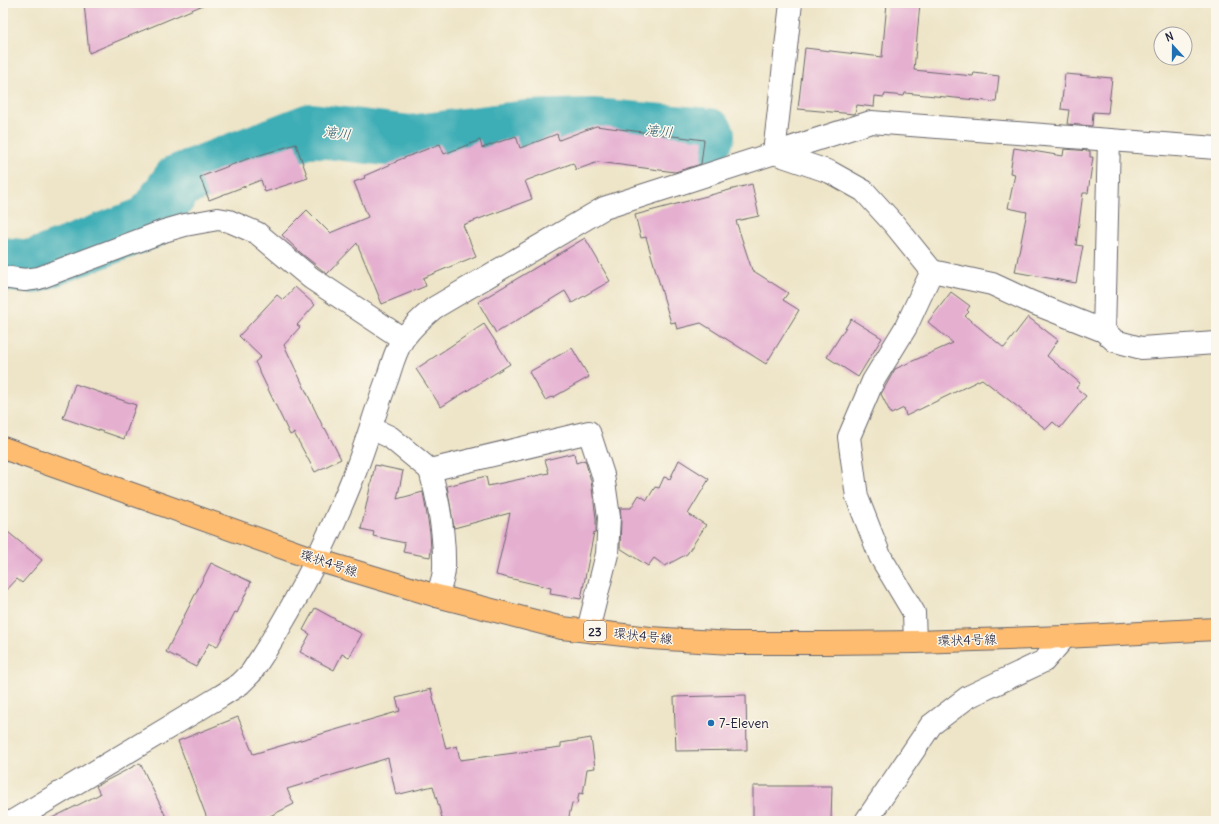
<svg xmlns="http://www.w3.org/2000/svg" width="1219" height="824" font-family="Delius,'Klee One',sans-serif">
  <rect width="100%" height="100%" fill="#fbf7ec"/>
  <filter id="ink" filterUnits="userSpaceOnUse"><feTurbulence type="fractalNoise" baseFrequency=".025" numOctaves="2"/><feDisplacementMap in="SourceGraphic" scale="8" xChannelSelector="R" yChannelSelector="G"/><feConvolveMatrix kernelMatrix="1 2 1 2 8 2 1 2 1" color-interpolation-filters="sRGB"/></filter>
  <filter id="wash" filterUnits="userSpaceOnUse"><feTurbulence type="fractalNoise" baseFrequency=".012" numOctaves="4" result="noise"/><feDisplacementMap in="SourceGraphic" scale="16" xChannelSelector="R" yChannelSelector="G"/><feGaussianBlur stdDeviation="0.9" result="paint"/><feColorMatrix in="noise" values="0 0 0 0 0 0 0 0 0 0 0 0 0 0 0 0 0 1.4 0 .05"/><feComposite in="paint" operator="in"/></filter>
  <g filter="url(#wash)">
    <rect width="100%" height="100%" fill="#eee5c8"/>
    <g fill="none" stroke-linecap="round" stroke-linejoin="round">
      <!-- river -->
      <path stroke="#3cadb6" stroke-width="54" d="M3 264 32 267 150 222 179 181 311 130 410 142 527 127 592 125 708 135"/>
    </g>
    <g id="blocks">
      <!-- building -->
      <g fill="#e5afd0">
        <path d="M84 3H208L89 53Z"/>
        <path d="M887 3H920L914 70 973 76 974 73 999 76 996 102 905 93 904 96 885 94 884 97 875 96 874 107 857 105 855 114H854L798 109 805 48 882 57Z"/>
        <path d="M1065 74 1112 78 1108 113 1093 112 1092 126 1067 124 1069 110 1061 109Z"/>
        <path d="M596 126 704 140 701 164 675 172 598 162 576 170 573 163 525 181 532 199 463 225 476 256 423 278 426 286 382 304 357 243 327 274 302 254 282 235 307 210 330 233 368 217 354 182 365 178 364 176 396 162V161L440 144 444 154 480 140 482 148 516 136 520 148 557 134 559 140Z"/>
        <path d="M296 144 308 178 265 192 261 180 209 200 200 177 247 159Z"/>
        <path d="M1014 148 1063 156 1064 149 1090 151V157H1093L1088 193H1083L1076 245 1083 246 1076 283 1015 272 1027 212 1008 208 1015 174 1010 173Z"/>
        <path d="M752 184 759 216 736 221 752 270 788 293 783 300 799 310 766 364 701 323 677 329 675 322 671 323 646 237 641 238 635 215Z"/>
        <path d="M585 238 610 281 572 303 565 291 496 333 478 302Z"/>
        <path d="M295 287 315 305 297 325 300 327 284 345 324 429 325 428 341 459 315 472 294 433 290 435 255 362 261 357 239 336 277 295 283 300Z"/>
        <path d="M951 292 970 306 967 310 969 312 965 316 1004 348 1028 317 1058 340 1047 356 1080 383 1076 388 1086 396 1060 428 1053 422 1046 429 982 379 906 416 904 408 891 414 881 394 895 369 953 343 928 322Z"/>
        <path d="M851 319 882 338 858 377 827 357Z"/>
        <path d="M484 324 510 364 441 407 416 369Z"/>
        <path d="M572 348 589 377 552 398 551 397 545 400 529 372Z"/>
        <path d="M75 384 136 405 124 439 63 418Z"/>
        <path d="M574 453 576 463 585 460 591 481 596 518V533L594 532 581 599 550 594 551 588 496 575 510 513 454 528 447 486 486 476 488 486 549 473 545 460Z"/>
        <path d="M679 460 709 479 688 514 706 525 687 554 665 566 654 558 648 566 620 548 621 518 620 508H631L639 495 647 500 655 487 659 488 664 477 670 479Z"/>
        <path d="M375 465 403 471 397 499 423 492 430 533 431 551 430 557 403 552 405 543 373 536 374 532 361 529Z"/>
        <path d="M3 528 42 560 22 583 17 579 3 594Z"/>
        <path d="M211 563 251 582 237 613 235 612 217 647 209 643 196 667 166 652Z"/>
        <path d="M315 608 362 634 349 658 342 654 334 670 300 652 310 634 303 630Z"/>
        <path d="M431 689 446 749 457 746 460 760 561 747V743L591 738 595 768 587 769 583 794 579 793 577 804 572 803 568 821H443L433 786 396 795 388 758 287 789 294 804 260 821H208L178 741 238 717 253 754 400 711 396 698Z"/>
        <path d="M746 695 747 750 676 751 674 697Z"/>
        <path d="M140 763 168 821H46L100 794 96 786Z"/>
        <path d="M753 786H832L831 821H753Z"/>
      </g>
    </g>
  </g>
  <g filter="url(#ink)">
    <use href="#blocks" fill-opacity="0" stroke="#69666c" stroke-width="1"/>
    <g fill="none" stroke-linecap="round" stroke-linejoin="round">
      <defs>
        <g id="minor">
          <path d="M774 153 830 172 864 191 894 224 932 271 906 327 873 381 849 437 857 497 880 556 914 613 915 642"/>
          <path d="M774 153 791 3"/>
          <path d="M932 271 992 284 1031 302 1104 331 1115 341 1141 348 1216 343"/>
          <path d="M3 277 25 280 39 278 164 231 185 225 218 219 229 221 257 233 311 278 403 339"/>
          <path d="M1104 331 1109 140"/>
          <path d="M371 428 390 437 430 470 589 432 603 475 609 517 607 554 588 630"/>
          <path d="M430 470C439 502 445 536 444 569 444 577 440 587 437 596"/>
          <path d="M13 821 221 696 240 684 251 673C291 613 325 547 352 480 366 446 375 411 388 377 392 364 396 349 404 338 413 326 423 317 434 308L604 208 871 122 1216 148"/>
          <path d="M866 821 931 725 968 697 1044 661 1065 637"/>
        </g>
        <path id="major" d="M3 448 317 560 437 596 562 628 650 638 731 643H827L915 642 1065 637 1216 629"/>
      </defs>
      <!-- minor casing -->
      <use href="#minor" stroke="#69666c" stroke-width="24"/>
      <!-- major casing -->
      <use href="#major" stroke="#69666c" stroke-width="24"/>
      <!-- minor -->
      <use href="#minor" stroke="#fff" stroke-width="22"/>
      <!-- major -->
      <use href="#major" stroke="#fdbc70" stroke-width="22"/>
    </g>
  </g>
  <!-- markers -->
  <circle fill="#1f6fb2" stroke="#fbf7ec" stroke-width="1.5" cx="711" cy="723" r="4"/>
  <g text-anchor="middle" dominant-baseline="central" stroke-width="3" stroke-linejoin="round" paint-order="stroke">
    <!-- shield labels -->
    <rect fill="#fbf7ec" stroke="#636270" stroke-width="1" x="584" y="621" width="22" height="20" rx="3"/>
    <g font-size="12" font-weight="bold" fill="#22223b">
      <text x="595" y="631">23</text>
    </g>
    <!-- street labels -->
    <g font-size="13" fill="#22223b" stroke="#fbf7ec">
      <text transform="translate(329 563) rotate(18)">環状4号線</text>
      <text transform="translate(643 636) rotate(6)">環状4号線</text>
      <text transform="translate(967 640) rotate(-2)">環状4号線</text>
    </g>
    <!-- poi labels -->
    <g font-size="13" fill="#22223b" stroke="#fbf7ec" text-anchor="start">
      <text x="719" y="723">7-Eleven</text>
    </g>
    <!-- water labels -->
    <g font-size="14" font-style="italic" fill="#2c5a6c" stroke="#fbf7ec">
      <text transform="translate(659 131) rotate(5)">滝川</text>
      <text transform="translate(337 133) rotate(7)">滝川</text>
    </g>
  </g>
  <!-- margin -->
  <rect width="1219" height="824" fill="none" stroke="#fbf7ec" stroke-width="16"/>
  <!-- north arrow -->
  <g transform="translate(1173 46) rotate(339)"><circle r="19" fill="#fbf7ec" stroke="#a4a2a5"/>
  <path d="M0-3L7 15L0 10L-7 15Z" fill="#1f6fb2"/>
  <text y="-6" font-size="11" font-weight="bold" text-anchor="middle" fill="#22223b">N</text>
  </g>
</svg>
